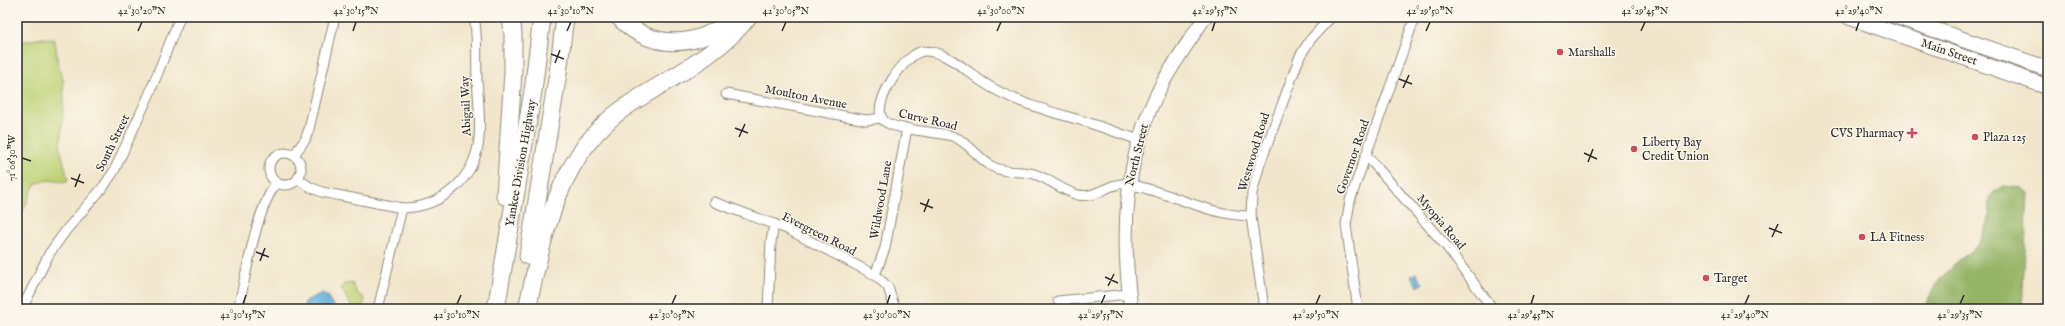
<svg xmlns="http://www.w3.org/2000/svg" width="2065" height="326" font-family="'IM FELL English',serif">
  <rect width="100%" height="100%" fill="#fbf7ec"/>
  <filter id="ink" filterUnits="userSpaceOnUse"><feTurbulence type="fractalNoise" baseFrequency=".025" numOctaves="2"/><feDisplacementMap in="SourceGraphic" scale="8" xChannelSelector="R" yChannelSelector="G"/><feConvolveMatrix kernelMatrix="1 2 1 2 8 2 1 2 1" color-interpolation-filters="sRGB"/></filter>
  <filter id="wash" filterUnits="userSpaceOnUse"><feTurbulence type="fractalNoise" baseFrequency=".012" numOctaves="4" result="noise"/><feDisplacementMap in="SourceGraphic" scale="16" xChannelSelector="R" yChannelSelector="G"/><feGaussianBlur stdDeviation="0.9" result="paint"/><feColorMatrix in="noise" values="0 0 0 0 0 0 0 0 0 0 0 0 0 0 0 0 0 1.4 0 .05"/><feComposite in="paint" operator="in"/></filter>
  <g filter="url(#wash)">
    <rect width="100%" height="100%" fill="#f1e6cb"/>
    <!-- green -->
    <g fill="#bed275" stroke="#747e50">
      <path d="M44 38 55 40 58 65 63 79 64 99 60 148 68 179 67 182 48 180 35 184 17 224V42Z"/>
      <path d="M352 283 357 293 365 299 363 306 359 309 351 306 341 288 344 284Z"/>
    </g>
    <!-- forest -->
    <path fill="#96b466" stroke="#607048" d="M2003 186 2022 188 2028 193 2022 309H1924L1935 286 1942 277 1952 266 1978 245 1982 238 1989 220 1990 199 1993 193Z"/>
    <!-- water -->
    <g fill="#5fabd8" stroke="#456b82">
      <path d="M1416 273 1423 283 1418 287 1411 276Z"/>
      <path d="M322 293 327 295 335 309H304L305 301Z"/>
    </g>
  </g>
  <g filter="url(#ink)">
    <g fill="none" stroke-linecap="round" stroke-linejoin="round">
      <defs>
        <g id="street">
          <path d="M726 94 866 120 882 118"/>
          <path d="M1139 140C1118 133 1097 125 1076 119 1042 109 1011 101 981 81 966 70 945 51 925 51 906 50 868 108 884 121 897 131 935 131 952 136 968 141 978 159 993 167 1006 174 1021 170 1034 174 1050 179 1062 191 1078 195 1097 199 1108 182 1127 184 1169 191 1208 216 1251 216"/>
          <circle cx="285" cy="169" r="16"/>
          <path d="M294 155 305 140 309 129 335 17"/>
          <path d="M1366 155 1447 247 1493 309"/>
          <path d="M298 179 310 187 322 192 402 208C441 208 475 179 479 139 481 119 478 98 477 78 476 58 478 36 474 17"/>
          <path d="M714 202 787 229 875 275 888 287 895 309"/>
          <path d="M875 275 885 248 907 128"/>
          <path d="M1058 301 1129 294"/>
          <path d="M22 309 49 254 67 229 104 186 114 171 149 95 180 17"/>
          <path d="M238 309C247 272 255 213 276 183"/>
          <path d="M378 309 402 208"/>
          <path d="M768 309 771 242 774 224"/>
          <path d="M1264 309 1251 216 1252 193 1260 164 1300 56 1310 40 1331 17"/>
          <path d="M1358 309 1346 225 1350 201 1355 186 1415 17"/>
        </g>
        <path id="secondary" d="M1131 309C1121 232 1124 157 1161 86 1174 62 1190 40 1205 17"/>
        <g id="primary">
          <path d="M1849 17 2048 87"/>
          <path d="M1898 17 2048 69"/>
        </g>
        <g id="highway">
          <path d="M619 17C651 51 700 49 733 17"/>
          <path d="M505 196 513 72V34L511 17"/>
          <path d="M528 256 558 73 565 17"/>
          <path d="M496 309 533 91 542 17"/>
          <path d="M527 309C543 237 558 154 624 108 666 79 715 59 748 17"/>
        </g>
      </defs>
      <!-- street casing -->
      <use href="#street" stroke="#8e887b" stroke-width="11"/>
      <!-- secondary casing -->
      <use href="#secondary" stroke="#8e887b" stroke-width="15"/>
      <!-- primary casing -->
      <use href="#primary" stroke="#8e887b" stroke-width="17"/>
      <!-- highway casing -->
      <use href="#highway" stroke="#8e887b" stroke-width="19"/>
      <!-- street -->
      <use href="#street" stroke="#fff" stroke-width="9"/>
      <!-- secondary -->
      <use href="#secondary" stroke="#fff" stroke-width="13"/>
      <!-- primary -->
      <use href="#primary" stroke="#fff" stroke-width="15"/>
      <!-- highway -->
      <use href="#highway" stroke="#fff" stroke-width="17"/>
    </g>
  </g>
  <!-- ticks -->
  <path fill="none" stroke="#2b2b2b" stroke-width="1.5" d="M138 31 142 22M353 31 356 22M567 31 571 22M782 31 786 22M997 31 1001 22M1212 31 1215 22M1426 31 1430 22M1641 31 1645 22M1856 31 1859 22M551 54 564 59M555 63 560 50M1399 79 1412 84M1403 88 1409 75M735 128 748 133M739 137 745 124M1584 153 1597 159M22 158 31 161M1588 162 1593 149M71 178 84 183M75 187 80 174M920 203 933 208M924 212 929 199M1769 228 1782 233M1772 237 1778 224M256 252 269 257M260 261 265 248M1105 277 1118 283M1108 286 1114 274M243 304 246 295M457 304 461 295M672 304 676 295M887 304 890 295M1101 304 1105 295M1316 304 1320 295M1531 304 1534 295M1745 304 1749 295M1960 304 1964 295"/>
  <!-- markers -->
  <g fill="#d1495b" stroke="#fbf7ec" stroke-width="1.5">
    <circle cx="1560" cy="52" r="4"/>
    <path d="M1910 127h4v4h4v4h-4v4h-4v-4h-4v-4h4z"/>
    <circle cx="1975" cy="137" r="4"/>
    <circle cx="1634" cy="149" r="4"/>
    <circle cx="1862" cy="237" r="4"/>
    <circle cx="1706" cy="278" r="4"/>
  </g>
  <g text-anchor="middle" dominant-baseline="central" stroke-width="3" stroke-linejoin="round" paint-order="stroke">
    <!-- poi labels -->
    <g font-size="12" fill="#2b2b2b" stroke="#fbf7ec" text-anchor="start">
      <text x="1568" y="52">Marshalls</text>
      <text x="1904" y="133" text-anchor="end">CVS Pharmacy</text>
      <text x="1983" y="137">Plaza 125</text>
      <text x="1642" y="142">Liberty Bay<tspan x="1642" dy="14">Credit Union</tspan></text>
      <text x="1870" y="237">LA Fitness</text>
      <text x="1714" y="278">Target</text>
    </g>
    <!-- street labels -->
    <g font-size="12" fill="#2b2b2b" stroke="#fbf7ec">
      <text transform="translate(1949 52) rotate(19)">Main Street</text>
      <text transform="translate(806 97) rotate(11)">Moulton Avenue</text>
      <text transform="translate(466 106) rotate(-92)">Abigail Way</text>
      <text transform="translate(928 120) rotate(13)">Curve Road</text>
      <text transform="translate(113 143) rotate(-64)">South Street</text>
      <text transform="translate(1254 152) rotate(-73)">Westwood Road</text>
      <text transform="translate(1137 155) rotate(-76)">North Street</text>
      <text transform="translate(1353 157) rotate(-71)">Governor Road</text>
      <text transform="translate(521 163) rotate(-80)">Yankee Division Highway</text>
      <text transform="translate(881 200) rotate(-80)">Wildwood Lane</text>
      <text transform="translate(1441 222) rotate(50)">Myopia Road</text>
      <text transform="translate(819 234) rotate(27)">Evergreen Road</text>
    </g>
  </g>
  <!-- margin -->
  <rect width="2065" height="326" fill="none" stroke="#fbf7ec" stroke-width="44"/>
  <rect x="22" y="22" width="2021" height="282" fill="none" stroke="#2b2b2b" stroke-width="1.5"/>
  <g font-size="10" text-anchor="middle" fill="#2b2b2b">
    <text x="142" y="14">42°30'20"N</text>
    <text x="356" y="14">42°30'15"N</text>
    <text x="571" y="14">42°30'10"N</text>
    <text x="786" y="14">42°30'05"N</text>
    <text x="1001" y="14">42°30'00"N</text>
    <text x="1215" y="14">42°29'55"N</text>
    <text x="1430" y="14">42°29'50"N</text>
    <text x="1645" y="14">42°29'45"N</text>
    <text x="1859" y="14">42°29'40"N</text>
    <text transform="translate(11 158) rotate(-90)" y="4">71°06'30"W</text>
    <text x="243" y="318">42°30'15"N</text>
    <text x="457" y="318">42°30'10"N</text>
    <text x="672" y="318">42°30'05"N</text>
    <text x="887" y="318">42°30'00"N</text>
    <text x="1101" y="318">42°29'55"N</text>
    <text x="1316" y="318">42°29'50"N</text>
    <text x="1531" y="318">42°29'45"N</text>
    <text x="1745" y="318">42°29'40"N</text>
    <text x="1960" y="318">42°29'35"N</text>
  </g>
</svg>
